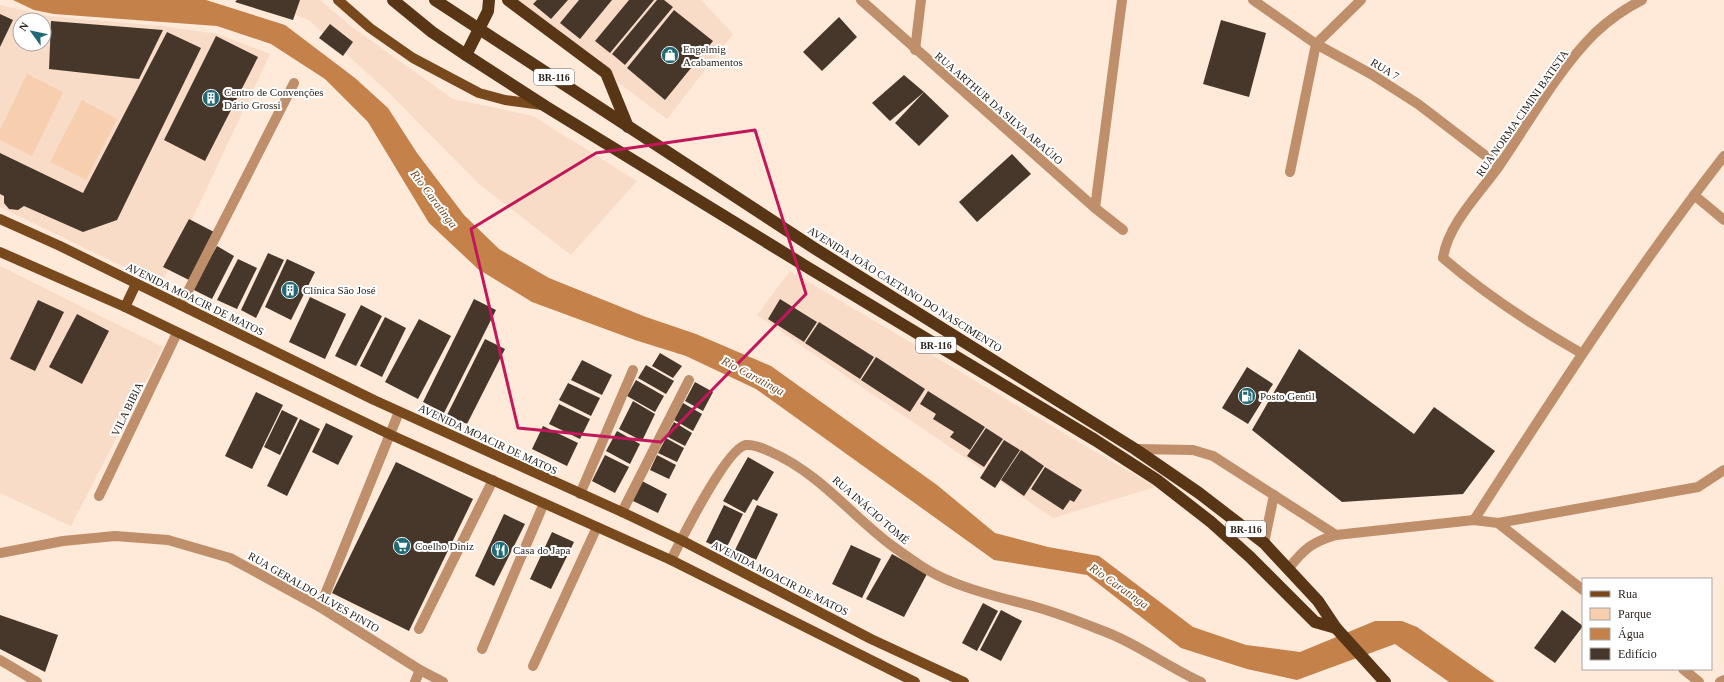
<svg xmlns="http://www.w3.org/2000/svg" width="1724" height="682" font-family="'Times New Roman',serif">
  <rect width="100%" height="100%" fill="#ffe9d9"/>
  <!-- built -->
  <g fill="#f8dcc7" fill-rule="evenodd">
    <path d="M263 0H320L352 27 453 99 533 116 637 181 571 255 480 185 387 91 310 21Z"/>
    <path d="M508 0H701L733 34 667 119Z"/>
    <path d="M0 5 48 16 162 26 217 34 270 54 161 285 0 207ZM20 20H44V44H20Z"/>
    <path d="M0 266 163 347 71 526 0 493Z"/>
    <path d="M790 271 1155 487 1053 518 757 315Z"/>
  </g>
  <!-- green -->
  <g fill="#f7ceae">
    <path d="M27 74 63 92 32 156 0 140V130Z"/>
    <path d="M82 100 117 119 86 180 50 162Z"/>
  </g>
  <!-- water -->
  <path fill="#c4814a" d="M13 0H206L285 25 355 78 388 108 417 153 464 215 499 249 549 278 646 317 696 334 771 366 937 485 995 533 1048 547 1099 556 1193 627 1246 645 1300 652 1375 621H1402L1417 627 1495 682H1449L1395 644 1297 680 1247 669 1181 648 1087 575 994 560 756 389 686 356 635 340 532 302 478 269 429 223 368 122 325 79 271 44 217 26 54 14 34 10Z"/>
  <!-- building -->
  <g fill="#47372a">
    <path d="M237 0H300L293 20 235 2Z"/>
    <path d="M537 0H568L551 19 533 4Z"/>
    <path d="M579 0H612L580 39 560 23Z"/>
    <path d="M629 0H654L610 53 595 41Z"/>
    <path d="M657 0H664L673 7 625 65 612 54Z"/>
    <path d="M674 10 713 41 665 100 627 68Z"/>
    <path d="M0 14 13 20 0 47Z"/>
    <path d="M839 17 857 37 822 71 803 52Z"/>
    <path d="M1221 20 1266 33 1249 97 1203 84Z"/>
    <path d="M51 21 163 30 139 79 49 69Z"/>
    <path d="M330 24 353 42 343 56 319 38Z"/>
    <path d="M167 32 201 48 117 220 83 232 24 206 18 210 9 209 4 203V196L0 194V153L83 193Z"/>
    <path d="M216 36 258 57 205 161 164 140Z"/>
    <path d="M904 75 924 92 890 121 872 103Z"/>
    <path d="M924 92 949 116 919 146 895 123Z"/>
    <path d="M1012 154 1031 174 977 222 959 202Z"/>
    <path d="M189 219 214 232 189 280 163 267Z"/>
    <path d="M217 246 234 256 212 299 192 289Z"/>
    <path d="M268 253 284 260 256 318 241 310Z"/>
    <path d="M238 259 257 268 237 309 217 300Z"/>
    <path d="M287 259 315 272 291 320 265 307Z"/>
    <path d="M310 297 346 314 325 359 289 342Z"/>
    <path d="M474 299 496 310 444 413 423 402Z"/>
    <path d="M780 299 817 322 804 342 768 319Z"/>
    <path d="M38 300 64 312 35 371 10 359Z"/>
    <path d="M361 305 382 316 356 366 335 356Z"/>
    <path d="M77 314 109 331 82 384 49 367Z"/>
    <path d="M385 317 406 328 382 377 360 366Z"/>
    <path d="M419 319 451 336 418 399 385 382Z"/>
    <path d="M819 322 874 357 860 379 805 343Z"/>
    <path d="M485 339 505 349 467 424 447 415Z"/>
    <path d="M1299 349 1414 434 1434 407 1495 451 1463 494 1342 502 1252 430Z"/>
    <path d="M660 353 682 366 673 378 652 366Z"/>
    <path d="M876 357 925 389 910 412 861 380Z"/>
    <path d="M582 360 612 375 602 395 571 380Z"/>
    <path d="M646 365 674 381 666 394 638 378Z"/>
    <path d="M1247 367 1273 384 1248 424 1222 408Z"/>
    <path d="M636 380 664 396 655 412 627 396Z"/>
    <path d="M695 382 713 392 703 411 685 401Z"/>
    <path d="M568 383 600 398 591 416 559 400Z"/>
    <path d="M928 391 985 427 970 450 950 437 954 432 933 419 936 414 920 404Z"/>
    <path d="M256 392 283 405 252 469 225 456Z"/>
    <path d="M633 401 655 414 642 441 619 429Z"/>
    <path d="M683 403 702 414 693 431 674 420Z"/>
    <path d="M559 404 590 419 580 439 549 424Z"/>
    <path d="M282 410 298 418 280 455 264 447Z"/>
    <path d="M300 419 320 429 287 496 267 486Z"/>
    <path d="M674 422 692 433 685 446 666 436Z"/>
    <path d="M326 423 353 436 338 465 312 452Z"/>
    <path d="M543 426 578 443 567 466 532 449Z"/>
    <path d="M986 428 1003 439 984 467 967 456Z"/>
    <path d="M617 431 640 444 630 464 606 451Z"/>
    <path d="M666 438 684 448 677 462 658 453Z"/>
    <path d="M1004 440 1020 450 995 488 980 478Z"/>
    <path d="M1021 450 1044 466 1024 496 1001 480Z"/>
    <path d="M605 455 629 467 615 493 592 481Z"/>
    <path d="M657 455 676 465 669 479 650 470Z"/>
    <path d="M748 457 774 472 757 501 753 499 745 513 723 501Z"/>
    <path d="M396 462 473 499 409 631 332 593Z"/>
    <path d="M1045 467 1082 490 1074 502 1070 500 1063 510 1031 489Z"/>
    <path d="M640 480 667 494 658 513 631 500Z"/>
    <path d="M724 505 743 514 725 551 706 542Z"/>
    <path d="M757 505 778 514 756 560 735 550Z"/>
    <path d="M504 514 525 524 494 586 475 576Z"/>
    <path d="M552 532 574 542 551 589 530 579Z"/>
    <path d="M851 545 881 559 862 598 832 584Z"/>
    <path d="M892 554 927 574 904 617 866 599Z"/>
    <path d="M983 603 998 611 977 651 962 643Z"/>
    <path d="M1001 610 1022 621 1001 661 980 650Z"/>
    <path d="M1562 610 1583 626 1555 663 1534 648Z"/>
    <path d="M0 615 58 635 45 672 0 649Z"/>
  </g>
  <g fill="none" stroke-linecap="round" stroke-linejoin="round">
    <!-- minor -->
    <g stroke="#be8f6a" stroke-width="10">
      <path d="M861 0 1095 208 1123 230"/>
      <path d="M1253 0 1316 44 1371 74 1418 104 1499 166"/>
      <path d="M915 50 921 0"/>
      <path d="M1290 172 1316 44 1361 0"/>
      <path d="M1694 195 1724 220"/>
      <path d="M1095 208 1122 0"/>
      <path d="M181 305 294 83"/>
      <path d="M1581 353C1532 325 1486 295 1443 258 1448 224 1480 193 1499 166 1530 121 1557 71 1595 33 1609 20 1626 8 1642 0"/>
      <path d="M1135 449 1193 450 1213 456 1336 535"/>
      <path d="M580 494 633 370"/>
      <path d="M99 496 177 333"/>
      <path d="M622 512 689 380"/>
      <path d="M1474 520C1554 396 1633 273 1724 156"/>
      <path d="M1498 523 1583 590"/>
      <path d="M1264 543 1274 495"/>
      <path d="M0 553 63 541 115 536 168 540 230 558 320 607 420 670 443 682"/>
      <path d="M671 560C681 540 727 447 746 445 755 444 764 449 771 452 819 473 850 514 891 545 909 558 929 573 950 581 978 593 1007 599 1036 607 1057 613 1078 621 1098 629 1135 642 1166 666 1201 682"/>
      <path d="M1289 568C1304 549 1312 542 1336 535L1474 520 1498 523 1698 487 1724 470"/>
      <path d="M320 607 399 412"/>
      <path d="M419 629 493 480"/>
      <path d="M482 649 544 503"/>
      <path d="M0 660 37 682"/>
      <path d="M533 666 597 527"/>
      <path d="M1683 669 1699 682"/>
      <path d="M415 682 420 670"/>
      <path d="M1720 682 1724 680"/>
    </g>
    <!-- major -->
    <g stroke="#79491e" stroke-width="10">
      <path d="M338 0 370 28 413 58 479 93 505 100 542 105"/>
      <path d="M0 219 60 246 374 400 622 512 681 540 871 639 964 682"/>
      <path d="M0 252 125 307 391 435 671 560 915 682"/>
      <path d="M125 307 136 284"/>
    </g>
    <!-- highway -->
    <g stroke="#583515" stroke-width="12">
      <path d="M393 0 432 32 466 55 545 106 807 267 1095 440 1157 480 1211 522 1250 557 1315 622 1336 628"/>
      <path d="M435 0 814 248 1135 449 1199 493 1264 543 1318 601 1336 628 1385 682"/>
      <path d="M508 0 606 73 628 127"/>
      <path d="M466 55 488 11 489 0"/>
    </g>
  </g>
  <!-- marked area -->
  <path fill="none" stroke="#c2185b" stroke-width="3" stroke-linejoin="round" d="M755 130 806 294 661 442 518 428 471 229 596 153Z"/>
  <!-- icons -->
  <defs>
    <symbol id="shop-disc" viewBox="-11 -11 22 22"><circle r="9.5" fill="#216a75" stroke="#fff"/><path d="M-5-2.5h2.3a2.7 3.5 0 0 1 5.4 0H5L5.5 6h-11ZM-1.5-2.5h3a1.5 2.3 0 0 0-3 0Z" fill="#fff"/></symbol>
    <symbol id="building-disc" viewBox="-11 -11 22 22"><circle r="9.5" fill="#216a75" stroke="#fff"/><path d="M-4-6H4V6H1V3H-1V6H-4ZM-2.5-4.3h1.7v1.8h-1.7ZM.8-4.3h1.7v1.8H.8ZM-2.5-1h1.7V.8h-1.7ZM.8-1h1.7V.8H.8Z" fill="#fff"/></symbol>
    <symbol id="fuel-disc" viewBox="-11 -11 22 22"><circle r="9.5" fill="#216a75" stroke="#fff"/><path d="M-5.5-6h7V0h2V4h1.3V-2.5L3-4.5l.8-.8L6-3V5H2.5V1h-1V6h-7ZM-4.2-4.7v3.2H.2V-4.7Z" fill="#fff"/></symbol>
    <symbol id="supermarket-disc" viewBox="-11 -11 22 22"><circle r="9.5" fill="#216a75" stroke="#fff"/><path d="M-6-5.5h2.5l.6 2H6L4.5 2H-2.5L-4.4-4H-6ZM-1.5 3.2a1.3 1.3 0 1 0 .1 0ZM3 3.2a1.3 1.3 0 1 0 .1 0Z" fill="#fff"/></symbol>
    <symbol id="restaurant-disc" viewBox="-11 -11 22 22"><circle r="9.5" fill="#216a75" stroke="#fff"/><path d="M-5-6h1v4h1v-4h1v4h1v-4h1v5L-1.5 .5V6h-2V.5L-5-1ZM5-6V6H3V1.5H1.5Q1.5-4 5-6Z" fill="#fff"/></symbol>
  </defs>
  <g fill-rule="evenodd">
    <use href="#shop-disc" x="660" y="45" width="20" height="20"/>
    <use href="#building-disc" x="201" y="88" width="20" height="20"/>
    <use href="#building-disc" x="280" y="280" width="20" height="20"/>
    <use href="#fuel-disc" x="1237" y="386" width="20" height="20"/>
    <use href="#supermarket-disc" x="392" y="536" width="20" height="20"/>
    <use href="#restaurant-disc" x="490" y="540" width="20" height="20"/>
  </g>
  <g text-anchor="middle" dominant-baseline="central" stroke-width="4" stroke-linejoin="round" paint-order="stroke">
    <!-- shield labels -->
    <g fill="#fff" stroke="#67625e" stroke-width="1">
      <rect x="534" y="69" width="40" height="16" rx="3"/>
      <rect x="916" y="337" width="40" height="16" rx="3"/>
      <rect x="1226" y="521" width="40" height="16" rx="3"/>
    </g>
    <g font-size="10" font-weight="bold" fill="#261e19">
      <text x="554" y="77">BR-116</text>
      <text x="936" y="345">BR-116</text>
      <text x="1246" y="529">BR-116</text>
    </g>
    <!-- poi labels -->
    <g font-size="11" fill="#261e19" stroke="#fff" text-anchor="start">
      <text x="683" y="49">Engelmig<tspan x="683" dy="13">Acabamentos</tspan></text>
      <text x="224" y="92">Centro de Convenções<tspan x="224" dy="13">Dário Grossi</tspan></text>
      <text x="303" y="290">Clínica São José</text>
      <text x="1260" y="396">Posto Gentil</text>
      <text x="415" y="546">Coelho Diniz</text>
      <text x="513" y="550">Casa do Japa</text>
    </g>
    <!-- street labels -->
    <g font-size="11" fill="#261e19" stroke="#fff">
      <text transform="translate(1385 69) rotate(31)">RUA 7</text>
      <text transform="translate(999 108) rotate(41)">RUA ARTHUR DA SILVA ARAÚJO</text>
      <text transform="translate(1522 113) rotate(-55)">RUA NORMA CIMINI BATISTA</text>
      <text transform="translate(905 289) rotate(32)">AVENIDA JOÃO CAETANO DO NASCIMENTO</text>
      <text transform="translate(195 299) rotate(26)">AVENIDA MOACIR DE MATOS</text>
      <text transform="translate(127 409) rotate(-64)">VILA BIBIA</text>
      <text transform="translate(488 439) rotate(25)">AVENIDA MOACIR DE MATOS</text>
      <text transform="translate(871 510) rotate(41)">RUA INÁCIO TOMÉ</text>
      <text transform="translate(780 578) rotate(27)">AVENIDA MOACIR DE MATOS</text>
      <text transform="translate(314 592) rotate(30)">RUA GERALDO ALVES PINTO</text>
    </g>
    <!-- water labels -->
    <g font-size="12" font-style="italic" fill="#7a4b23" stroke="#fff">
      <text transform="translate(434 199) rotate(53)">Rio Caratinga</text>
      <text transform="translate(753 376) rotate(28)">Rio Caratinga</text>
      <text transform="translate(1119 586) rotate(35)">Rio Caratinga</text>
    </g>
  </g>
  <!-- legend -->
  <rect x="1582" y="578" width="130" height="92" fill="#ffffff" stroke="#a8a5a3"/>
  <rect x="1590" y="591" width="20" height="6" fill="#79491e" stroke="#a8a5a3"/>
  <text x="1618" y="598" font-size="12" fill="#261e19">Rua</text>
  <rect x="1590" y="608" width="20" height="12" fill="#f7ceae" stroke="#a8a5a3"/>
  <text x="1618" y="618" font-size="12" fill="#261e19">Parque</text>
  <rect x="1590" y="628" width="20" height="12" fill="#c4814a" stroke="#a8a5a3"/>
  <text x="1618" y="638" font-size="12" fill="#261e19">Água</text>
  <rect x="1590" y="648" width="20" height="12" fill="#47372a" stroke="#a8a5a3"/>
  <text x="1618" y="658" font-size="12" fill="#261e19">Edifício</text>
  <!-- north arrow -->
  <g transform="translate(32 32) rotate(303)"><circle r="19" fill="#ffffff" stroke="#a8a5a3"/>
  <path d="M0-3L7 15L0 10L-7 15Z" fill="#216a75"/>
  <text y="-6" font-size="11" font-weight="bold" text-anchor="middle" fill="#261e19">N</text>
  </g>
</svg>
